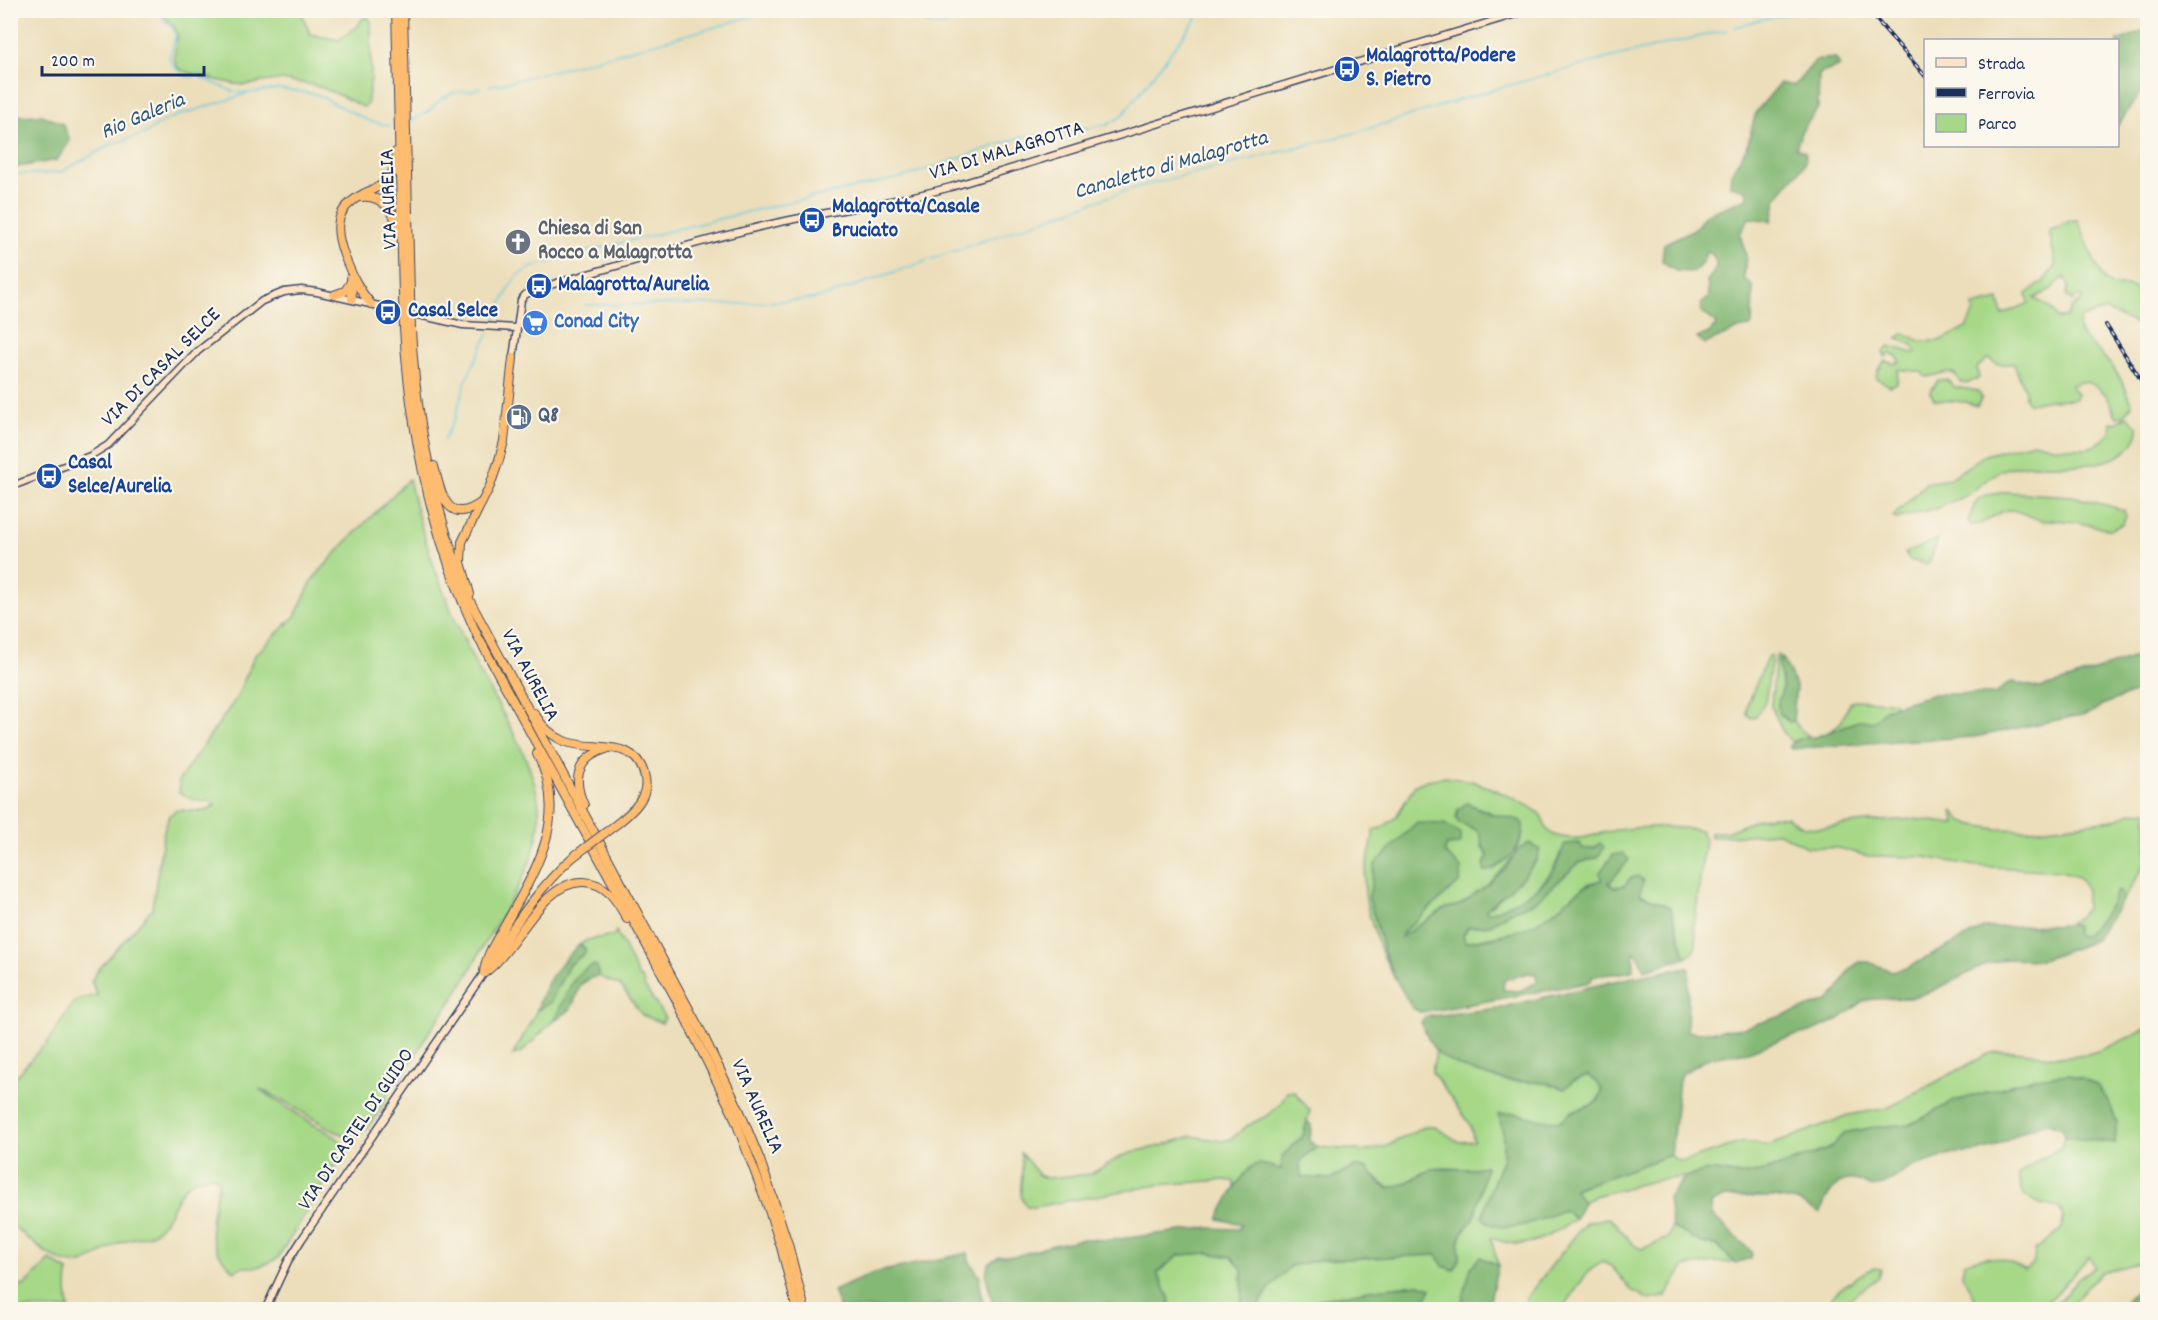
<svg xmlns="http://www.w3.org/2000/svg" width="2158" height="1320" font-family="Dekko,sans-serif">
  <rect width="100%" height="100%" fill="#fbf7ec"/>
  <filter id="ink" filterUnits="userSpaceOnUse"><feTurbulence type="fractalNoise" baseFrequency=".0167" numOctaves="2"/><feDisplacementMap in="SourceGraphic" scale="12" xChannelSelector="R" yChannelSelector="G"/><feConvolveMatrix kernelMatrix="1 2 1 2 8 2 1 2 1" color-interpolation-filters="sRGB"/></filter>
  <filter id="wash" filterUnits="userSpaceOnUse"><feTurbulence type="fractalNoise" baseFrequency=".008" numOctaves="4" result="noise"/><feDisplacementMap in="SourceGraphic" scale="24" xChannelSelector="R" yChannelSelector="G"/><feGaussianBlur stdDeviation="1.35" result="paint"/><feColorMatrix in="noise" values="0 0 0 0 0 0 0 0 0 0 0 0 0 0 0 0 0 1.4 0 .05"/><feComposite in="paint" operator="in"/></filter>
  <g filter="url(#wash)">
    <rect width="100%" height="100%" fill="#ecdeba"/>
    <!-- green -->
    <g fill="#a6d887" stroke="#608472" stroke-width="1.5" fill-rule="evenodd">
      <path d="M161 11H301L310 34 338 40 357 27 363 18 368 17 371 22V78L367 105 363 107C352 102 341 95 330 91 314 84 297 82 281 80 268 79 256 85 244 85 236 85 181 72 178 68 170 58 177 48 177 37 178 26 165 20 161 11Z"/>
      <path d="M2072 220H2078C2084 233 2097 275 2108 283 2115 289 2123 284 2130 287 2137 289 2141 292 2147 293V324H2136L2105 310 2081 318C2079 323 2078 327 2080 332 2084 342 2096 349 2103 356 2116 370 2127 387 2132 405L2123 416 2117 417C2113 412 2114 408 2111 403 2104 389 2086 375 2071 386L2077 394 2075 399 2050 400 2030 404 2025 399V390L2014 364H1996L1988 358 1977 368 1979 378 1966 384 1960 382 1955 374 1948 372 1926 377 1921 372 1898 369 1897 383 1890 386 1876 378 1878 370 1885 361 1894 364 1900 362 1897 356 1890 354 1885 357 1883 353 1889 346 1913 353 1916 352 1913 345 1897 338 1904 333 1920 341H1939L1966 328 1974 311 1973 306 1999 300 2002 315 2029 303 2027 294 2043 282 2056 265 2049 231ZM2064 277 2069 285 2066 296 2072 300 2078 296 2082 298 2081 302 2072 307 2067 316 2058 319 2052 309 2034 298 2050 290Z"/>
      <path d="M1938 380H1947L1954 387 1978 391 1982 398 1977 406 1966 402 1935 400 1930 393Z"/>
      <path d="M2127 416 2138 426C2139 433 2136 438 2133 443 2108 479 2041 457 2005 469 1988 475 1978 490 1963 497 1953 501 1943 507 1933 509 1920 512 1909 514 1897 519L1893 517 1926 483 1949 479 1985 455 2033 442 2053 447 2085 448 2094 446 2102 441 2110 433 2111 422 2116 423Z"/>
      <path d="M409 479C423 543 446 604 475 663 497 707 534 757 539 807 543 855 510 902 486 941 477 956 470 973 460 988 453 1000 444 1011 436 1022 423 1039 415 1059 402 1076 399 1081 393 1083 389 1088 386 1093 389 1091 387 1097 381 1111 367 1132 353 1139 319 1127 292 1102 259 1089L313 1124 335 1136 344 1145V1151L339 1160 278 1258C271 1262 262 1267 254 1267 244 1267 242 1266 234 1271 203 1242 210 1223 218 1186L217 1179 212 1176C173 1180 181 1203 160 1227 150 1239 135 1236 122 1242 107 1248 96 1259 81 1263 59 1270 27 1237 11 1224V1082L40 1049 46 1045 71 1006 77 1000 97 995 91 981 98 970 152 909 164 831C173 792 189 822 215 806L211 801C199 802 189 800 179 792V780L236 699 255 655 295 616 313 579 347 541Z"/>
      <path d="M2007 492 2072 496 2124 510 2126 516 2123 524 2110 530C2092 525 2073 521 2055 520 2051 520 2048 521 2045 521 2033 520 2022 510 2009 510 1994 511 1987 526 1971 525L1968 522C1978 492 1977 497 2007 492Z"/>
      <path d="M1938 539 1930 561 1926 564 1910 560 1905 553Z"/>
      <path d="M1778 655 1783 659 1779 660C1778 669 1782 675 1782 684 1783 699 1768 712 1790 722L1793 720 1800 729 1809 736 1792 742 1784 734 1771 706 1776 657Z"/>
      <path d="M1768 656H1772L1765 702 1756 717 1751 718 1747 714V706Z"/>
      <path d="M1854 700 1893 702 1898 706 1885 709 1879 717 1873 722 1861 720 1829 732 1841 722 1850 703Z"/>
      <path d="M1445 777C1455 778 1467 779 1477 783 1492 788 1527 803 1539 813 1546 820 1543 831 1554 835 1584 843 1590 834 1617 830 1644 826 1673 826 1700 830L1705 839 1694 928C1698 940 1698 951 1686 958L1670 907 1640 894 1631 878 1624 886 1614 887 1608 883 1629 860 1601 880 1587 884 1553 913 1524 930 1465 942 1463 936 1468 927 1490 925 1512 911 1536 901 1579 863 1598 857 1594 848 1560 853C1550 887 1519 901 1488 914L1486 910 1518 880 1537 860 1517 851 1505 868 1488 885 1460 905 1444 909 1400 938 1403 932 1460 882 1461 868 1444 852 1447 845 1460 833 1375 864 1369 898 1384 952 1396 980C1381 957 1361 902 1365 875 1366 862 1375 841 1373 830L1382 828 1396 817 1415 785 1427 780ZM1467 803 1498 816 1484 871V865L1488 856 1482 847V837Z"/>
      <path d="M1953 810 1962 822 1970 824 1996 829 2030 830 2113 820 2131 813 2147 811V862L2123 899 2120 892H2116C2109 911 2099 924 2083 936L2076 935V926L2069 923 2079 917 2086 908V888L2080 878 2062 871 1976 866 1925 857 1868 856 1838 848 1807 847 1779 833 1710 837V833L1729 831 1757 819 1773 816 1786 817 1804 827 1821 828 1865 822 1914 819 1955 824Z"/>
      <path d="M616 931 638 976 643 980 644 986 665 1018 662 1023 642 1015 621 986 598 976 597 966 579 973 554 1020 522 1052 513 1055 537 1010 549 1003 569 965 585 953V948L579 945 587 940 614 935Z"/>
      <path d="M2147 1028V1261L2101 1272 2068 1309H2052L2079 1277 2095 1267 2089 1256 2053 1298 2032 1309H1979L1962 1273 1964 1263C1987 1253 2004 1257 2025 1270L2034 1262 2035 1250 2062 1229 2063 1217 2059 1208 2041 1204 2024 1196 2018 1175 2040 1159 2062 1147 2065 1137 2115 1143 2035 1078 1952 1102 1911 1124 1875 1127 1844 1133 1829 1149 1765 1171 1740 1175 1712 1170 1685 1177 1652 1181 1595 1196 1583 1202 1574 1189 1671 1155 1676 1160 1684 1161 1743 1142 1769 1146 1849 1115 1888 1108 1988 1054C2012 1046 2036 1056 2061 1057 2091 1059 2121 1041 2147 1028Z"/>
      <path d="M1436 1051C1458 1065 1482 1077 1509 1081 1528 1083 1546 1080 1564 1089L1573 1081 1588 1075 1598 1083 1602 1091C1595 1110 1587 1104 1573 1111 1569 1113 1566 1118 1562 1120 1549 1125 1528 1117 1516 1113L1503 1132V1158L1490 1191 1482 1218 1530 1222 1564 1210 1575 1219C1560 1231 1533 1246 1514 1244 1507 1243 1498 1240 1491 1238L1498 1265 1480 1257 1460 1309H1422L1431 1288 1419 1284 1369 1290 1318 1300 1303 1309 1256 1310 1269 1289 1291 1266 1319 1260 1437 1255 1443 1266 1454 1270 1460 1259 1459 1244 1463 1231 1474 1219 1486 1166C1480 1167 1474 1168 1468 1169 1456 1169 1441 1166 1430 1170 1398 1182 1396 1203 1367 1168L1354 1167 1331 1179 1300 1177V1162L1310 1152 1318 1147 1369 1151 1387 1146 1424 1127H1435L1459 1142 1474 1141 1470 1124 1432 1072Z"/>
      <path d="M1294 1091 1310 1111 1303 1136 1283 1156 1281 1169 1250 1168 1235 1188 1234 1181 1222 1180 1158 1185 1034 1207H1027C1016 1193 1023 1183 1022 1167 1022 1162 1021 1157 1020 1152L1040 1176 1047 1178 1091 1174 1122 1156 1137 1151 1161 1146 1191 1136 1223 1141 1231 1139 1247 1126 1268 1115 1280 1105 1287 1092Z"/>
      <path d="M1608 1218C1622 1226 1628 1245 1642 1249L1668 1238 1672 1227 1702 1243 1718 1246 1735 1263 1715 1262 1684 1267 1666 1296 1650 1300 1631 1290 1612 1267 1602 1261 1587 1273 1563 1309 1525 1310 1526 1298 1586 1222Z"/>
      <path d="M1209 1253 1232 1257 1242 1269V1309H1172L1168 1295 1157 1273 1179 1255Z"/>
      <path d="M50 1260 68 1271 67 1290 69 1309H11V1288L25 1285Z"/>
      <path d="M1874 1268 1881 1269 1879 1277 1848 1300 1841 1309H1821C1835 1291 1854 1277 1874 1268Z"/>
    </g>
    <!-- forest -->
    <g fill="#84b874" stroke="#507469" stroke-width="1.5" fill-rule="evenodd">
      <path d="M2147 29V83L2118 125V41Z"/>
      <path d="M1835 58 1840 66 1819 74 1818 108 1801 132 1796 148 1802 150 1806 153 1805 164 1777 197 1772 221 1749 218 1740 234 1746 256 1744 278 1753 287 1752 324 1749 327 1739 329 1705 344 1697 338 1709 333 1717 324 1700 310 1702 303 1709 298 1707 281C1715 270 1720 268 1712 254L1706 252 1703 262 1694 272 1676 271 1662 261 1664 244 1696 228 1705 215 1747 198 1746 190 1730 186 1731 173 1747 147 1756 112 1780 83 1794 86 1816 60Z"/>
      <path d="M42 115 63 124 70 141 57 160 11 168V116Z"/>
      <path d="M2147 653V688L2102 705 2091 713 1975 737 1896 741 1791 749 1789 746 1801 738 1815 737 1861 720 1873 722 1879 717 1885 709 1934 694H1988L1997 693 2008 683 2014 682 2039 688 2059 683Z"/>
      <path d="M1783 659 1796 686 1793 720 1790 722 1779 713C1776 698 1780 701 1782 689 1784 679 1777 671 1779 660Z"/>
      <path d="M1467 803 1488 813 1519 820 1523 824C1523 831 1523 838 1519 844 1514 854 1495 873 1484 871V865L1488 856C1474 833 1491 834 1459 823L1456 818 1458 809Z"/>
      <path d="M1416 823 1444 824 1460 833V844L1447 845 1444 852 1461 868 1460 882 1403 932 1401 937 1444 909 1460 905 1488 885 1505 868 1517 851 1529 843 1540 850C1533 874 1504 893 1486 910L1488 913C1509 906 1543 890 1554 870 1559 862 1561 852 1565 844L1579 843 1584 849 1594 848 1600 843 1604 847 1598 857 1579 863 1536 901 1512 911 1490 925 1468 927 1463 935 1465 942C1497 938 1528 931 1554 911 1571 899 1580 886 1601 880L1600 872 1613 855 1623 853 1629 860 1609 883 1614 887 1624 886 1631 878 1638 876 1643 881 1640 894 1670 907 1686 958 1644 970 1638 955 1634 952 1633 970C1619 976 1606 972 1592 977L1591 982 1443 1009 1420 1012 1412 1008 1396 980 1384 952 1369 898 1375 864ZM1528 973 1536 974 1537 982 1519 991 1503 990 1504 980Z"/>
      <path d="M2116 892H2120L2123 899 2096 939 2090 943 2042 960 2005 959 1987 964 1930 992 1910 998 1873 999 1864 1001 1839 1019 1813 1031 1782 1039 1748 1052 1709 1058 1683 1073 1679 1079 1671 1155 1574 1189 1583 1202 1575 1219 1564 1210C1540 1219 1504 1239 1482 1218L1490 1191 1503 1158V1132L1498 1114 1516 1113 1541 1120 1560 1121 1573 1111 1590 1106 1598 1101 1602 1091 1598 1083 1588 1075 1573 1081 1564 1089C1548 1081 1532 1082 1514 1081 1494 1080 1450 1066 1436 1051 1429 1044 1425 1031 1421 1022L1425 1017 1499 1008 1624 979 1689 967 1687 1031 1697 1033 1743 1028 1813 1006 1829 1000 1837 991 1850 969 1859 962H1869L1891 971 1907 968 1983 928 2048 925C2058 928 2066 922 2076 926V935L2083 936C2099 924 2109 910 2116 892Z"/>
      <path d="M579 945 585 948V953L569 965 550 1003 537 1010C544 983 559 963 579 945Z"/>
      <path d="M594 965 597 966 598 976C572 983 582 993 570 1009 566 1014 559 1017 554 1020 564 1002 571 971 594 965Z"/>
      <path d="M2069 1074 2097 1085 2109 1102 2117 1122 2115 1143 2065 1137 2061 1128 2048 1123 2026 1130 1995 1147 1977 1152 1951 1154 1910 1168 1883 1185 1871 1187C1843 1169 1830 1187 1820 1213L1797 1201 1775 1197H1724L1711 1204 1712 1215 1752 1252 1751 1258 1735 1263 1718 1246 1702 1243 1672 1227 1668 1198 1685 1177 1712 1170 1740 1175 1765 1171 1829 1149 1844 1133 1875 1127 1911 1124 1952 1102 2035 1078Z"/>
      <path d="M1307 1121 1311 1125 1310 1142 1318 1147 1310 1152 1300 1162 1301 1177 1331 1179 1354 1167 1367 1168 1380 1184 1389 1188 1407 1183 1431 1169H1469L1486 1166 1474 1219 1463 1231 1459 1244 1460 1259 1454 1270 1443 1266 1437 1255 1319 1260 1291 1266 1269 1289 1256 1309H1242V1269L1232 1257 1209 1253 1179 1255 1157 1273 1168 1295 1172 1309H994L986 1276 988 1264 999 1256H1016L1049 1246 1084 1239 1110 1240 1205 1228 1239 1229 1242 1224 1218 1219C1224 1207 1245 1166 1257 1164 1264 1163 1274 1168 1281 1169L1282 1156 1303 1136Z"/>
      <path d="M968 1253 969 1261 980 1277 979 1286 985 1309H961L942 1304 923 1309H840L833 1291 874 1273Z"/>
      <path d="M1480 1257 1498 1265 1488 1309H1460L1471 1267Z"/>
      <path d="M1419 1284 1431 1288 1422 1309H1303L1318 1300 1369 1290Z"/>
      <path d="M2147 1286V1309H2118L2136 1290Z"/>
    </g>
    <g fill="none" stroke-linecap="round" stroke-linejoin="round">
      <!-- stream -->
      <g stroke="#60c8dd" stroke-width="1.5">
        <path d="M159 10 164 20 174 29 175 38 169 58 171 63 183 75 189 77 196 75 234 92 248 93"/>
        <path d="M908 10C942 38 941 25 975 10"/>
        <path d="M1735 27 1759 20 1806 10"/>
        <path d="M489 86C564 70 638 47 712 28 733 22 753 15 774 10"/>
        <path d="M411 121 429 111 440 100 454 92 469 91 480 88"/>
        <path d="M10 174H45L61 172 112 144 144 134 168 119 249 93 279 89 316 94 369 121 390 126"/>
        <path d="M585 305 737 304 812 299 826 296 1134 188 1355 133 1488 91 1612 57 1727 30"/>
        <path d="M492 325 511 284 516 277 527 269 576 254 764 208 904 177 1021 137 1107 125 1122 116 1203 10"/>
        <path d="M444 440 455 418 466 380 489 332"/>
      </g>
    </g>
  </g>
  <g filter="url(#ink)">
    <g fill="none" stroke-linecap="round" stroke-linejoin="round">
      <defs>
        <g id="secondary">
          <path d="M513 358 521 300 525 295 533 290C614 267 694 242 776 223 834 210 893 203 951 187L1529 10"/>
          <path d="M10 487 90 456 108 445 198 351 262 301 284 292 301 290 317 292 463 325 516 328"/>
          <path d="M265 1310 288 1261 302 1239 484 973"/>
        </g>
        <g id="highway">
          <path d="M396 10 403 295"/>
          <path d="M403 10 410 294"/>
          <path d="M361 197C381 194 396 212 398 231"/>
          <path d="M351 278 352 299"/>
          <path d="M334 295 345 291 351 282"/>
          <path d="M371 304C358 289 351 273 344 255 333 225 336 208 365 193 374 189 383 186 389 179 395 171 395 161 396 152"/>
          <path d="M404 328C410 434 432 538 477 635L675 997 733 1114 767 1204 781 1247 797 1310"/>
          <path d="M411 329C416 423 435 514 470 601L703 1035 739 1109 760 1160 774 1201 788 1244 805 1310"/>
          <path d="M434 466C441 493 447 528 482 502"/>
          <path d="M470 594 461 562 462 542 490 486 499 460 504 441 513 358"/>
          <path d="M534 713C541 725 550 735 564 741 592 753 637 735 645 778 649 797 632 812 618 823"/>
          <path d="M584 805C572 779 577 758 606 749"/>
          <path d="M489 964C514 926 538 888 573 857"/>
          <path d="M484 973C485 956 496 941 504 927 535 871 571 817 537 754"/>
          <path d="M484 973C516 952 541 880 584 882 607 883 617 901 627 919"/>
        </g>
      </defs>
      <!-- secondary casing -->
      <use href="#secondary" stroke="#3a496c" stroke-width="9"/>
      <!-- highway casing -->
      <use href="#highway" stroke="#3a496c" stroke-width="10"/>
      <!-- secondary -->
      <use href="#secondary" stroke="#fee4c5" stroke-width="6"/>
      <!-- highway -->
      <use href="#highway" stroke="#fdbc6f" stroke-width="8"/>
      <defs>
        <g id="rail">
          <path d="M1868 10 1926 77"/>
          <path d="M2106 325 2148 391"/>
        </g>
      </defs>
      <!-- rail casing -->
      <use href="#rail" stroke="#1b2f5e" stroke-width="4"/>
      <!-- rail -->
      <use href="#rail" stroke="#fbf7ec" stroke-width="1.5" stroke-dasharray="4.5" stroke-linecap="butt"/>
      <defs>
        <g id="highway-bridge">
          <path d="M410 294 411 329"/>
          <path d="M403 295 404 328"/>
          <path d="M573 857 618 823"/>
        </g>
      </defs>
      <!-- highway-bridge casing -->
      <use href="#highway-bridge" stroke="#3a496c" stroke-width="10" stroke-linecap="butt"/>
      <!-- highway-bridge -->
      <use href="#highway-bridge" stroke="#fdbc6f" stroke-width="8"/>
    </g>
  </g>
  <!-- icons -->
  <defs>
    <symbol id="bus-disc" viewBox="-11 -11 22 22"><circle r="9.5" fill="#1a4fb4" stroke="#fbf7ec"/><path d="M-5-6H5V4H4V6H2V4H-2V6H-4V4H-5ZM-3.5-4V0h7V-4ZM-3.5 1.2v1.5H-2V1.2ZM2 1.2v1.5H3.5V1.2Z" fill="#fff"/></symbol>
    <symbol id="church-disc" viewBox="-11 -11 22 22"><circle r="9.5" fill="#6b7280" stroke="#fbf7ec"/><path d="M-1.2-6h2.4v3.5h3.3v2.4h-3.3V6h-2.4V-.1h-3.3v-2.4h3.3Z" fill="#fff"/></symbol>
    <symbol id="supermarket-disc" viewBox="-11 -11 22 22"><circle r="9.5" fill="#3f7fe0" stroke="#fbf7ec"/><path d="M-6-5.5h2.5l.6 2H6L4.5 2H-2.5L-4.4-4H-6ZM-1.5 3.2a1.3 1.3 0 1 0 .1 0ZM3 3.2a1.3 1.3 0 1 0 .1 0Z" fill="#fff"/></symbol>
    <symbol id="fuel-disc" viewBox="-11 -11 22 22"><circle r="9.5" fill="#5c6f8a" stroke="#fbf7ec"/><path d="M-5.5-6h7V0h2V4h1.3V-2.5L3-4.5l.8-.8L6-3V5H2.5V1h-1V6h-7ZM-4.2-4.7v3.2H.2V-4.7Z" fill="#fff"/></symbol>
  </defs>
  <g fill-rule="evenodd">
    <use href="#bus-disc" x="1332" y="54" width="30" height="30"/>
    <use href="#bus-disc" x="797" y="205" width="30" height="30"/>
    <use href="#church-disc" x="503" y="227" width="30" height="30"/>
    <use href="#bus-disc" x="524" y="271" width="30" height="30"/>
    <use href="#bus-disc" x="373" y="297" width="30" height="30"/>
    <use href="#supermarket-disc" x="520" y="308" width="30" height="30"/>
    <use href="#fuel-disc" x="504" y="402" width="30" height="30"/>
    <use href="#bus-disc" x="34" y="461" width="30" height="30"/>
  </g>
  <g text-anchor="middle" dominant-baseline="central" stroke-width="4.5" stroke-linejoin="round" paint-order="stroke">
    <!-- transit labels -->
    <g font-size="21" font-weight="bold" fill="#164399" stroke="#fbf7ec" text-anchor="start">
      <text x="1366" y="57">Malagrotta/Podere<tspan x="1366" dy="24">S. Pietro</tspan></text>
      <text x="832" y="208">Malagrotta/Casale<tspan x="832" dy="24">Bruciato</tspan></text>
      <text x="558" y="286">Malagrotta/Aurelia</text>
      <text x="408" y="312">Casal Selce</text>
      <text x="68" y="464">Casal<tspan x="68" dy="24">Selce/Aurelia</tspan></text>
    </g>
    <!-- street labels -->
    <g font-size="21" fill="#1b2f5e" stroke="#fbf7ec">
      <text transform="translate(1007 152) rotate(-17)">VIA DI MALAGROTTA</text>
      <text transform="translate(390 199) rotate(-92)">VIA AURELIA</text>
      <text transform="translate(162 368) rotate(-45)">VIA DI CASAL SELCE</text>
      <text transform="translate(529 676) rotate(62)">VIA AURELIA</text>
      <text transform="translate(756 1107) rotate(66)">VIA AURELIA</text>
      <text transform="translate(357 1130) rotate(-56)">VIA DI CASTEL DI GUIDO</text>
    </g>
    <!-- worship labels -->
    <g font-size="21" font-weight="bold" fill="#5b616d" stroke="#fbf7ec" text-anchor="start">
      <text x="538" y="230">Chiesa di San<tspan x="538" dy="24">Rocco a Malagrotta</tspan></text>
    </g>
    <!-- shop labels -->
    <g font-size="21" font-weight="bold" fill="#366cbe" stroke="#fbf7ec" text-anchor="start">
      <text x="554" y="323">Conad City</text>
    </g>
    <!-- service labels -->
    <g font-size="21" font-weight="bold" fill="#4e5e75" stroke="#fbf7ec" text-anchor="start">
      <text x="538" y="417">Q8</text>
    </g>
    <!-- water labels -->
    <g font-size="22" font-style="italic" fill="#2c557e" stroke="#fbf7ec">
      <text transform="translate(143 117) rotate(-23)">Rio Galeria</text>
      <text transform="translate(1171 166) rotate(-16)">Canaletto di Malagrotta</text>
    </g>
  </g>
  <!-- margin -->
  <rect width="2158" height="1320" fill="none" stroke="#fbf7ec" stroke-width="36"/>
  <!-- legend -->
  <rect x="1924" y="39" width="195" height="108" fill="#fbf7ec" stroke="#a1a7b3" stroke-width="1.5"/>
  <rect x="1936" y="58" width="30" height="9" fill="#fee4c5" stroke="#a1a7b3" stroke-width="1.5"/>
  <text x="1978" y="69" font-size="18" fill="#1b2f5e">Strada</text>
  <rect x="1936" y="88" width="30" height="9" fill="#1b2f5e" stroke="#a1a7b3" stroke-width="1.5"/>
  <text x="1978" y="99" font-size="18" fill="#1b2f5e">Ferrovia</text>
  <rect x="1936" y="114" width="30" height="18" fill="#a6d887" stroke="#a1a7b3" stroke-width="1.5"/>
  <text x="1978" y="129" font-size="18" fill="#1b2f5e">Parco</text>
  <!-- scale -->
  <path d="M42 66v9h162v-9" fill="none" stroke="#1b2f5e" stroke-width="3"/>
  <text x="51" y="66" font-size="18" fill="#1b2f5e" stroke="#fbf7ec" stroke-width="4.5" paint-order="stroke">200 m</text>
</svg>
